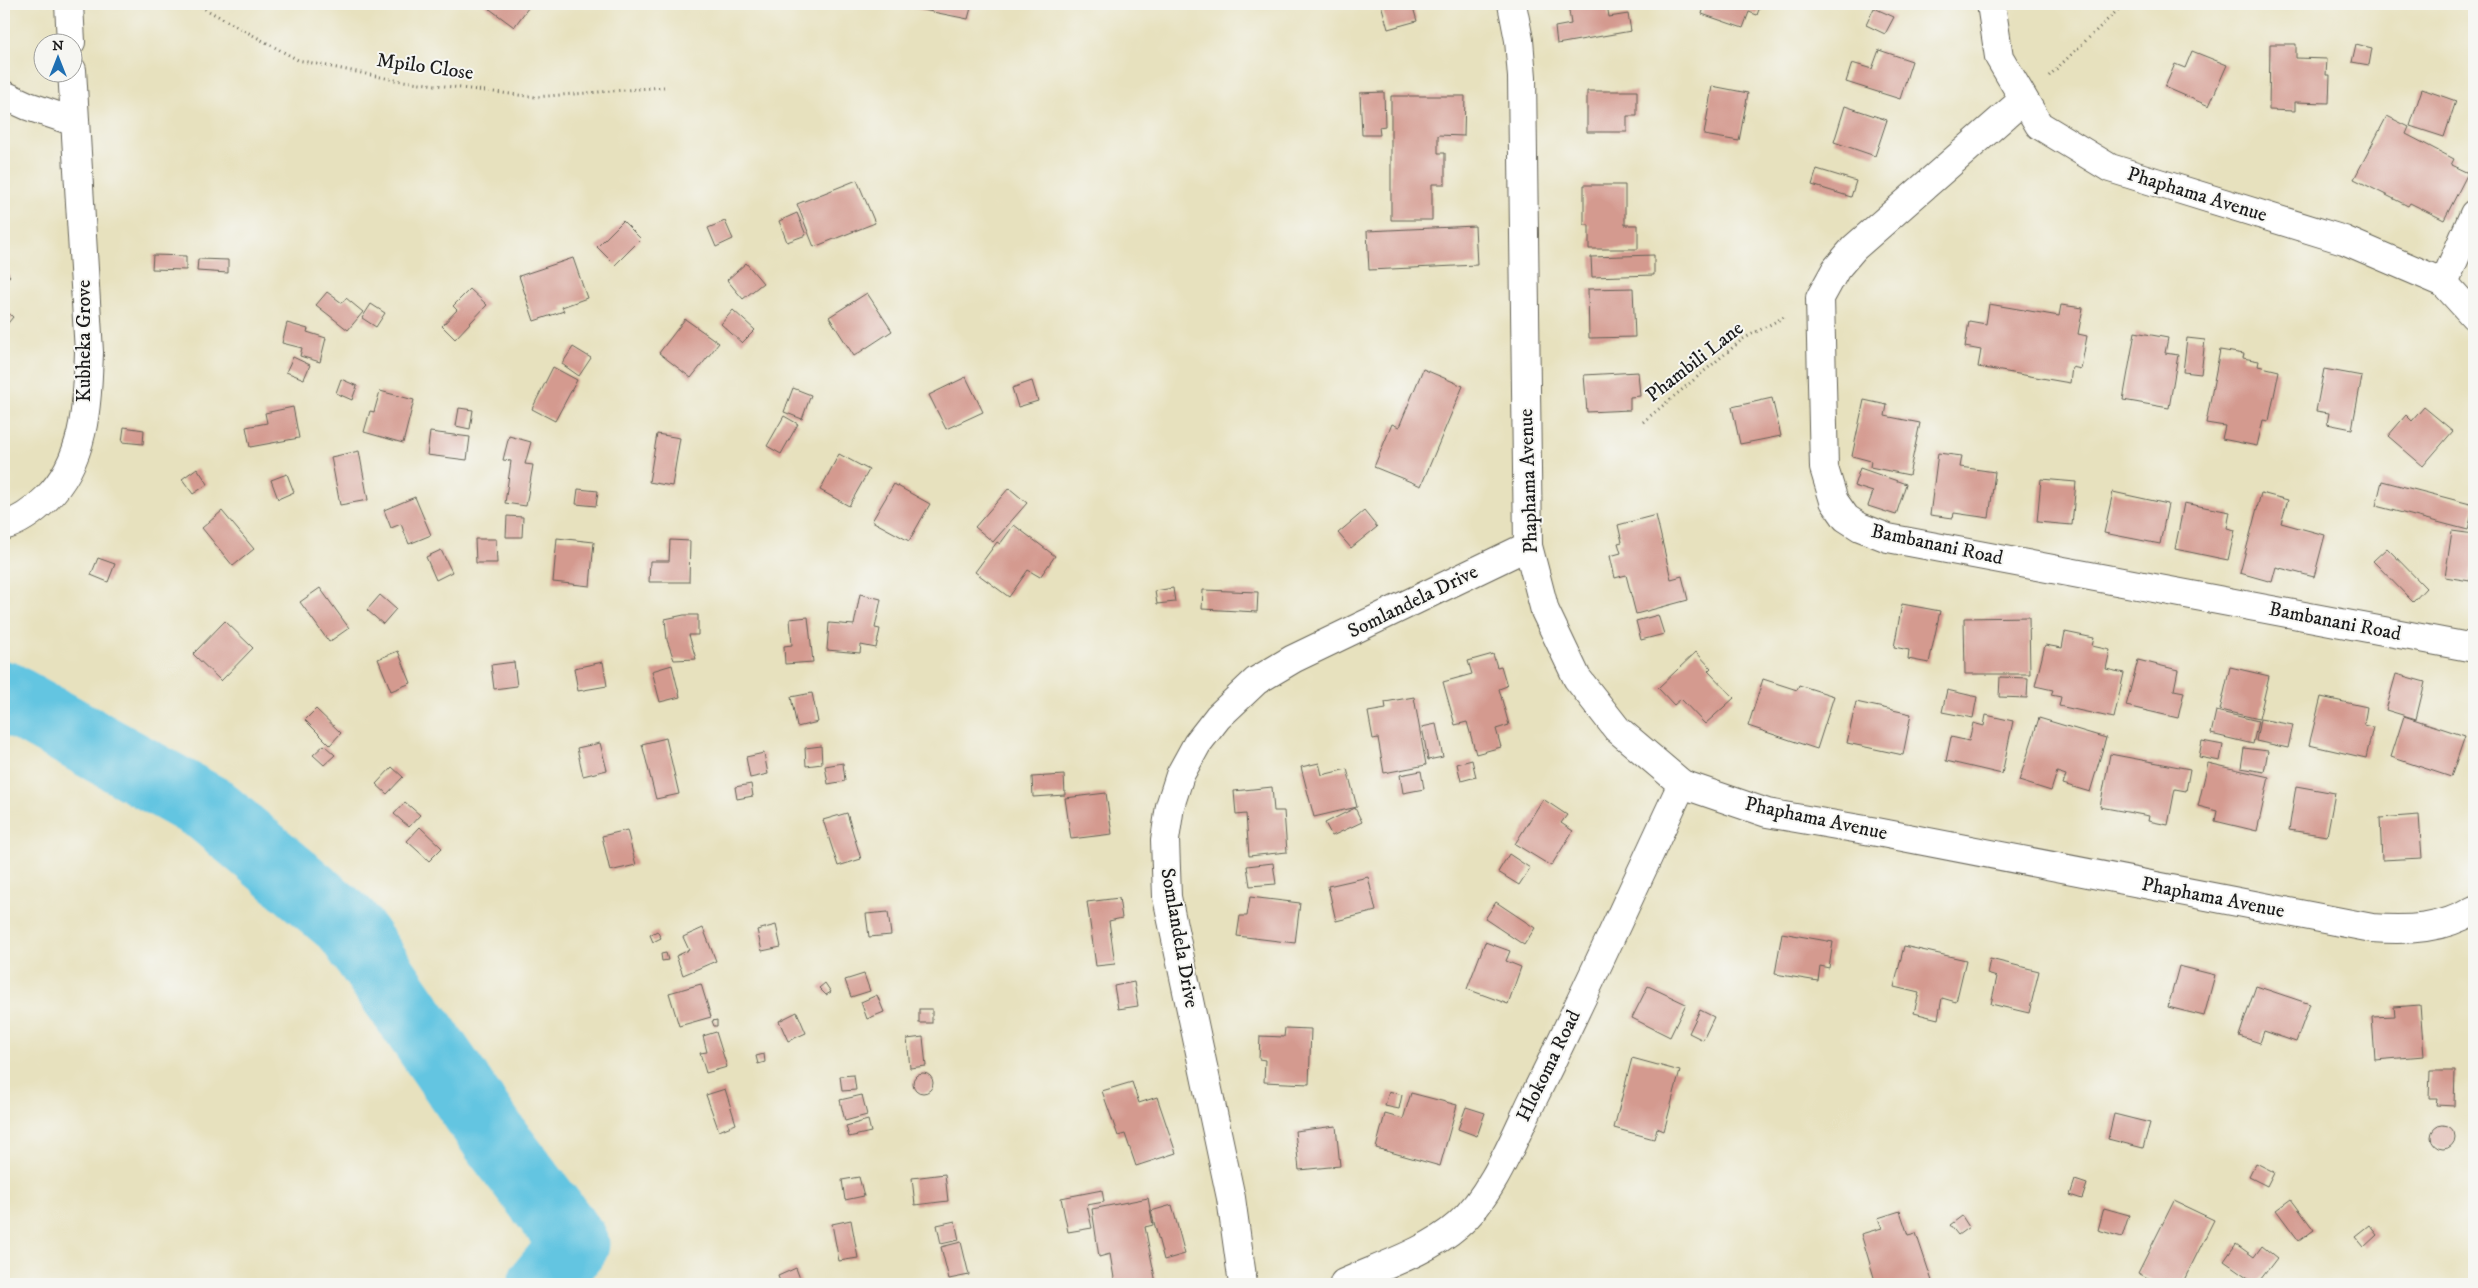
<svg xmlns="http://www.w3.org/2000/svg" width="2478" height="1288" font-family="'IM FELL DW Pica',serif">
  <rect width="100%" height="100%" fill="#f6f6f2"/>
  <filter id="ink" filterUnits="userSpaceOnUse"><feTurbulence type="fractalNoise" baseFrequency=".02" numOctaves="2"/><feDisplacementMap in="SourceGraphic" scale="10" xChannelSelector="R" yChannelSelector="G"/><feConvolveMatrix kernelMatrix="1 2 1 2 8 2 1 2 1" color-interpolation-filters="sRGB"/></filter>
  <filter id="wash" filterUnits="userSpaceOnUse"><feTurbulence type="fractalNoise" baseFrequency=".0096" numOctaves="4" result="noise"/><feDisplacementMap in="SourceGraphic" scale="20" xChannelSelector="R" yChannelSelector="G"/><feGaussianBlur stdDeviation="1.12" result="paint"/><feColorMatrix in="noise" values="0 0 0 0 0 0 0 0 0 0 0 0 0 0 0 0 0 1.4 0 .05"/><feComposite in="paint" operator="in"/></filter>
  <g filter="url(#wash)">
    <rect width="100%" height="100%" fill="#e7e1be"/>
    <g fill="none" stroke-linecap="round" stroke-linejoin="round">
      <!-- river -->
      <path stroke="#63c5e1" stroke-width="69" d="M4 695 209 809 347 925 498 1143 575 1244 542 1284"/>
    </g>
    <g id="blocks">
      <!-- building -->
      <g fill="#d49a8f">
        <path d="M483 4H531L514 27Z"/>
        <path d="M904 4H972L968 19 903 6Z"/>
        <path d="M1381 4H1412L1417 21 1388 29Z"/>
        <path d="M1568 4H1607L1609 17 1628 14 1631 31 1557 44 1555 27 1571 24Z"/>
        <path d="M1705 4H1761L1757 15 1749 12 1743 28 1702 14Z"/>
        <path d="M1874 8 1894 17 1885 34 1866 25Z"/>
        <path d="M2270 44H2296V58L2327 59 2326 75H2330L2329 103 2295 102V111L2269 110Z"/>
        <path d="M2356 44 2372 48 2369 65 2352 62Z"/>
        <path d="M1879 50 1912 61 1900 99 1846 82 1852 63 1872 69Z"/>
        <path d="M2192 51 2227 65 2209 106 2165 87 2175 64 2185 68Z"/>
        <path d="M1712 86 1748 93 1739 141 1704 135Z"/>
        <path d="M2422 89 2456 101 2444 137 2410 126Z"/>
        <path d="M1587 91H1637V116H1627V132H1587Z"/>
        <path d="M1384 92 1385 126 1379 127 1380 135H1362L1360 93Z"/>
        <path d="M1391 96H1465L1464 136 1438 135V153H1445V184H1432V220H1391Z"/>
        <path d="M1845 106 1887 120 1875 156 1834 142Z"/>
        <path d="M2387 116 2409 127 2406 134 2454 159 2451 165 2468 173 2444 220 2410 203 2408 206 2354 179Z"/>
        <path d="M1817 169 1856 181 1851 197 1812 185Z"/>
        <path d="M857 180 875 223 814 247 797 204Z"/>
        <path d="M1584 185H1625V225H1638V249H1589V225H1584Z"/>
        <path d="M797 213 806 235 787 242 779 221Z"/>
        <path d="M623 221 641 239 615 265 597 247Z"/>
        <path d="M725 221 733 239 716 247 708 228Z"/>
        <path d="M1475 226 1477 265 1369 270 1367 231Z"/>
        <path d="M153 255 186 256V270L152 269Z"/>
        <path d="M1654 255V275L1592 277 1591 257Z"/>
        <path d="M573 258 587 298 562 307 564 311 534 321 519 276Z"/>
        <path d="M198 259 228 260V273L197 271Z"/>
        <path d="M746 263 763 283 743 299 727 280Z"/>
        <path d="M4 269 10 276 4 281Z"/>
        <path d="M1633 288 1635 337 1589 338 1588 289Z"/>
        <path d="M470 289 487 305 455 339 442 326 457 310 453 306Z"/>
        <path d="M327 292 342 303 346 298 363 312 348 330 316 305Z"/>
        <path d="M867 293 892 331 854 356 829 317Z"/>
        <path d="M371 304 385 313 376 327 362 318Z"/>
        <path d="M1989 304 2059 316 2061 305 2083 308 2078 334 2087 336 2081 369 2072 367 2070 383 1978 367 1981 350 1965 347 1969 321 1986 324Z"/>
        <path d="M4 309 13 317 4 328Z"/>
        <path d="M733 310 755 330 742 343 721 324Z"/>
        <path d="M685 319 719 343 691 378 659 353Z"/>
        <path d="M287 323 308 329 307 332 326 338 320 362 300 356 302 348 282 343Z"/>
        <path d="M2135 332 2168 338 2165 353 2178 355 2169 408 2123 400Z"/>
        <path d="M2187 338 2205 340 2201 374 2183 372Z"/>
        <path d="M573 347 591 358 579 376 562 364Z"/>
        <path d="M2220 350 2244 354 2243 358 2259 361 2258 366 2279 371 2269 421 2263 420 2257 446 2222 439 2225 426 2206 423Z"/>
        <path d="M293 357 310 365 304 379 286 372Z"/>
        <path d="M553 367 577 380 555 421 532 409Z"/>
        <path d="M1423 369 1463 386 1421 486 1374 467 1392 424 1399 427Z"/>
        <path d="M2324 369 2362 376 2352 429 2327 424 2329 413 2316 411Z"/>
        <path d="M1638 372 1640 396 1630 397V410L1587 412 1584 375Z"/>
        <path d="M966 377 983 412 946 429 929 395Z"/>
        <path d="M341 379 357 386 352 400 336 393Z"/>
        <path d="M1032 381 1038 401 1018 407 1012 388Z"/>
        <path d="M793 388 811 395 802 419 784 412Z"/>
        <path d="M380 391 414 400 403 443 364 432 370 411 374 412Z"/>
        <path d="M1772 398 1781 436 1740 444 1732 407Z"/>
        <path d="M1864 400 1887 405 1885 416 1920 423 1909 475 1870 467 1871 461 1852 456Z"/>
        <path d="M293 407 299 438 250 447 246 427 267 423 265 413Z"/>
        <path d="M2424 407 2453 431 2423 466 2388 436 2406 415 2412 421Z"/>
        <path d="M459 408 473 410 470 429 456 426Z"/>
        <path d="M784 416 798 424 781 454 767 446Z"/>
        <path d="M124 427 144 430 143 444 122 442Z"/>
        <path d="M430 432 470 437 467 460 427 455Z"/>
        <path d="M657 434 680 438 672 486 649 482Z"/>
        <path d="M509 436 531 442 525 464 533 465 526 506 505 503 511 461 503 460Z"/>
        <path d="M359 451 368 500 340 505 331 457Z"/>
        <path d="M1938 453 1962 456 1960 467 1995 472 1989 518 1954 513 1953 518 1930 515Z"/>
        <path d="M839 454 869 470 849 506 820 490Z"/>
        <path d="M197 468 208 484 193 494 182 479Z"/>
        <path d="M1860 468 1906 484 1896 515 1868 506 1873 492 1854 486Z"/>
        <path d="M287 474 294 492 278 499 271 480Z"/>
        <path d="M2041 479 2076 482 2072 525 2037 522Z"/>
        <path d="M2382 481 2474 505 2468 530 2376 506Z"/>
        <path d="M894 484 930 504 909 541 872 521Z"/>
        <path d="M1009 488 1027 503 993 542 975 527Z"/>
        <path d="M578 489 598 491 596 506 576 504Z"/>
        <path d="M2113 492 2168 504 2160 544 2104 533Z"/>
        <path d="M2261 493 2288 500 2281 523 2325 535 2314 577 2276 567 2272 582 2240 573Z"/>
        <path d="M415 497 431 535 409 544 401 524 391 528 384 510Z"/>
        <path d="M2184 503 2230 512 2227 528 2235 530 2228 560 2175 549Z"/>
        <path d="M222 511 254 549 233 566 202 528Z"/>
        <path d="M1364 511 1377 527 1351 548 1338 533Z"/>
        <path d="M1656 515 1671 579 1682 576 1688 600 1636 614 1626 575 1615 578 1610 556 1621 553 1618 543 1622 542 1618 525Z"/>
        <path d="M507 516 523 517 522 537H506Z"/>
        <path d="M1014 525 1055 556 1040 577 1028 570 1009 597 975 572 997 542 1000 544Z"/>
        <path d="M2452 531 2474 534V553L2470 581 2445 577Z"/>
        <path d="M557 538 594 542 590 586 553 582Z"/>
        <path d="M475 539H496L497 563H476Z"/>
        <path d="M670 540 690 541 689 582H649L650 561H669Z"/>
        <path d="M2387 548 2426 588 2413 602 2373 561Z"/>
        <path d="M441 550 452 572 436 580 426 557Z"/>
        <path d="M98 558 115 564 108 582 91 575Z"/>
        <path d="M320 588 349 628 329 642 300 602Z"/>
        <path d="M1173 588 1175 602 1157 604 1155 591Z"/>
        <path d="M1203 590 1258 592 1257 612 1202 609Z"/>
        <path d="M860 594 881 599 875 628 880 629 876 648 861 645 860 653 827 650 829 623 854 625Z"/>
        <path d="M380 595 396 609 383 624 367 610Z"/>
        <path d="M1902 604 1940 611 1929 663 1908 659 1909 650 1894 647Z"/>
        <path d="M684 615H698V635H689L696 659 674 660 667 640 665 619Z"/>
        <path d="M1658 615 1664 634 1641 640 1636 621Z"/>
        <path d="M808 617 813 662 785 664 784 646 792 645 790 619Z"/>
        <path d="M2029 617 2030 674H1965L1964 618Z"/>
        <path d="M225 621 253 648 221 681 193 654Z"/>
        <path d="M2065 632 2094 638 2092 646 2110 650 2106 669 2124 673 2114 718 2059 706 2061 697 2051 695 2053 690 2035 686 2045 645 2062 648Z"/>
        <path d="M398 651 411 683 391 691 378 659Z"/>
        <path d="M1696 652 1711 668 1708 671 1734 698 1705 724 1681 699 1674 705 1658 688Z"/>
        <path d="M1493 654 1497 667 1501 666 1507 686 1499 689 1509 725 1496 729 1501 747 1476 754 1467 722 1455 725 1443 682 1472 674 1468 661Z"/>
        <path d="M2138 660 2178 670 2174 690 2184 692 2178 718 2126 706Z"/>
        <path d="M514 662 517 686 494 689 491 665Z"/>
        <path d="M603 662 607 686 578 691 574 668Z"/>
        <path d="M672 665 680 697 660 702 652 671Z"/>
        <path d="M2230 667 2269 676 2259 719 2220 710Z"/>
        <path d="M2396 674 2425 682 2416 719 2386 710Z"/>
        <path d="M2000 677 2028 678 2027 698 1999 697Z"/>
        <path d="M1763 679 1797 690 1799 685 1834 696 1817 749 1748 726Z"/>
        <path d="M1947 690 1977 697 1973 718 1942 712Z"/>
        <path d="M812 693 818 722 797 727 791 697Z"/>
        <path d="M1414 697 1426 765 1384 773 1378 738 1373 739 1368 712 1386 709 1385 702Z"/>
        <path d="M2321 697 2367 707 2364 725 2373 727 2366 758 2309 745Z"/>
        <path d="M1856 702 1911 714 1903 755 1847 743Z"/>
        <path d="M316 709 341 733 330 745 305 720Z"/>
        <path d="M2216 711 2258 721 2253 744 2211 734Z"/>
        <path d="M1986 715 2013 721 2002 774 1946 761 1951 737 1969 741 1973 723 1984 726Z"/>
        <path d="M2404 716 2465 736 2451 777 2391 757Z"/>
        <path d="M2039 718 2106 738 2090 792 2063 784 2066 775 2057 772 2051 791 2019 781Z"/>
        <path d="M2260 719 2293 725 2288 748 2256 741Z"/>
        <path d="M1436 724 1443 757 1428 760 1422 727Z"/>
        <path d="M666 738 679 794 656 799 642 744Z"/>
        <path d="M2202 741 2223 745 2220 761 2199 757Z"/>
        <path d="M600 743 607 770 583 776 577 748Z"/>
        <path d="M324 745 335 755 324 765 313 755Z"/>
        <path d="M821 746 822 764 806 766 805 748Z"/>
        <path d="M2244 748 2268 751 2264 772 2241 768Z"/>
        <path d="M764 753 768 774 750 778 746 757Z"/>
        <path d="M2110 754 2190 769 2186 791 2175 789 2168 825 2148 821 2149 816 2100 807Z"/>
        <path d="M1472 760 1476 777 1461 781 1457 764Z"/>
        <path d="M843 763 845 781 828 784 825 766Z"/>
        <path d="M1319 763 1322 775 1347 769 1357 807 1314 817 1301 767Z"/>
        <path d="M2208 763 2269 777 2257 831 2215 821 2217 811 2198 806Z"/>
        <path d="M392 767 403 777 387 794 376 784Z"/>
        <path d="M1421 771 1424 789 1403 793 1400 775Z"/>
        <path d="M1064 775 1065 795 1033 797 1032 777Z"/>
        <path d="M751 784 753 796 737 799 735 787Z"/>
        <path d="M2296 786 2335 793 2327 836 2289 830Z"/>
        <path d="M1272 787 1274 811H1284L1287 852 1249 856 1246 814 1236 815 1234 791Z"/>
        <path d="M1106 793 1112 834 1071 839 1065 798Z"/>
        <path d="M1543 799 1567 815 1561 823 1573 831 1551 866 1515 844Z"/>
        <path d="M405 802 420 815 409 827 394 814Z"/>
        <path d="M1355 808 1362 822 1332 836 1325 823Z"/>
        <path d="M847 813 861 859 838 866 823 820Z"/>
        <path d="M2419 815 2422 858 2382 860 2380 818Z"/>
        <path d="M420 827 442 848 429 861 407 841Z"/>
        <path d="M627 830 636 865 610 871 602 836Z"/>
        <path d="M1509 854 1530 868 1519 885 1498 872Z"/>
        <path d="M1273 863 1276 884 1250 886 1247 866Z"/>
        <path d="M1368 877 1376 911 1336 921 1328 886Z"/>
        <path d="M1250 897 1300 903 1295 943 1237 936 1240 916H1247Z"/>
        <path d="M1119 898 1122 918 1109 921 1115 964 1096 966 1087 902Z"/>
        <path d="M1496 902 1535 928 1524 945 1485 919Z"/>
        <path d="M888 912 891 935 869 937 866 914Z"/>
        <path d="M776 925 781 947 762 951 757 930Z"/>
        <path d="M703 928 716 961 683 975 676 956 689 950 683 937Z"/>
        <path d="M657 931 661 938 653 942 650 935Z"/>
        <path d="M1782 933 1833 942 1829 968 1820 966 1818 981 1775 974Z"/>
        <path d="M1485 942 1510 951 1506 961 1521 967 1508 1004 1467 989Z"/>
        <path d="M1904 946 1966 960 1956 1002 1942 998 1938 1019 1914 1013 1919 993 1894 987Z"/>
        <path d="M666 953 668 960 662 961 661 954Z"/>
        <path d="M1990 959 2039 971 2029 1013 1991 1004 1997 977 1987 974Z"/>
        <path d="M2179 966 2215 975 2204 1016 2168 1007Z"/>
        <path d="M864 974 870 991 851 997 845 980Z"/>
        <path d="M1134 982 1138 1006 1118 1009 1114 986Z"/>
        <path d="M825 983 831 992 826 995 819 988Z"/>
        <path d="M701 984 711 1017 679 1026 669 993Z"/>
        <path d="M1648 986 1686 1004 1670 1037 1632 1018Z"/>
        <path d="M2256 986 2310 1004 2296 1042 2264 1031 2260 1043 2239 1036Z"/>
        <path d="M877 995 884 1012 867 1019 861 1002Z"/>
        <path d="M2420 1005 2424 1056 2375 1060 2372 1017 2395 1016 2394 1007Z"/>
        <rect x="919" y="1009" width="13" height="14"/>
        <path d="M1700 1010 1714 1017 1703 1040 1689 1033Z"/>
        <path d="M797 1012 806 1033 788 1041 779 1021Z"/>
        <path d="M717 1020V1026H714L712 1021Z"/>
        <path d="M1285 1028 1311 1029 1309 1084 1264 1082 1265 1060 1259 1059 1260 1036 1284 1037Z"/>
        <path d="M716 1032 727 1067 706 1073 700 1053 707 1052 703 1036Z"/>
        <path d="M923 1037 926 1066 910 1068 907 1039Z"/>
        <path d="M764 1054 765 1062 758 1064 756 1056Z"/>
        <path d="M1632 1058 1680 1071 1664 1131 1657 1128 1654 1139 1614 1128Z"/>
        <path d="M2430 1071H2455L2454 1106 2436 1105 2437 1098H2429Z"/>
        <circle cx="923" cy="1083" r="10"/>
        <path d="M854 1075 856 1090 842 1091 840 1076Z"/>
        <path d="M1132 1082 1139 1103 1157 1097 1176 1153 1136 1166 1125 1134 1118 1136 1102 1091Z"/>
        <path d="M725 1089 736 1124 719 1131 706 1095Z"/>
        <path d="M1389 1091 1402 1095 1399 1109 1385 1106Z"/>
        <path d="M1411 1093 1457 1105 1440 1166 1376 1148 1385 1114 1403 1119Z"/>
        <path d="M862 1095 867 1115 845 1121 840 1100Z"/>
        <path d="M1466 1107 1485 1113 1477 1136 1458 1129Z"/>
        <path d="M2114 1114 2150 1123 2143 1148 2108 1139Z"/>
        <path d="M868 1120 871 1132 849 1137 846 1126Z"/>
        <circle cx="2443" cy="1137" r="12"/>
        <path d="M1336 1126 1340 1166 1299 1170 1295 1131Z"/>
        <path d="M2256 1163 2274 1172 2267 1186 2249 1177Z"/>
        <path d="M945 1174 948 1201 915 1205 912 1178Z"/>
        <path d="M859 1177 864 1196 845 1200 842 1180Z"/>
        <path d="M2075 1180 2087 1184 2082 1199 2070 1195Z"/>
        <path d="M1102 1190 1104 1202 1087 1205 1092 1228 1068 1232 1061 1198Z"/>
        <path d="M1148 1198 1153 1225 1145 1227 1156 1283 1115 1284 1110 1254 1099 1257 1092 1209Z"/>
        <path d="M2291 1199 2314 1230 2299 1241 2276 1210Z"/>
        <path d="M2174 1201 2214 1220 2182 1284H2160L2138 1273Z"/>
        <path d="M1172 1205 1185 1254 1164 1260 1151 1211Z"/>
        <path d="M2104 1208 2129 1215 2122 1237 2098 1230Z"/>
        <path d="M1900 1211 1908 1235 1916 1233 1933 1284H1876L1861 1234 1882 1228 1878 1218Z"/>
        <path d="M1962 1216 1969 1227 1958 1235 1950 1225Z"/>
        <path d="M851 1220 858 1258 839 1261 832 1224Z"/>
        <path d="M955 1221 959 1240 941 1244 937 1225Z"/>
        <path d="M2369 1225 2377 1235 2364 1247 2355 1236Z"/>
        <path d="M961 1242 969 1275 949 1279 941 1247Z"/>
        <path d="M2236 1244 2254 1257 2262 1246 2277 1258 2257 1284 2224 1261Z"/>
        <path d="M796 1268 802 1284H781L778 1276Z"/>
      </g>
    </g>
  </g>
  <g filter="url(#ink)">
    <use href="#blocks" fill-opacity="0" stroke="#636155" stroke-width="1"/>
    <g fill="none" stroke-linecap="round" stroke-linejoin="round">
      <defs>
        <g id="minor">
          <path d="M69 4 71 42"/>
          <path d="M1512 4 1519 40 1522 77 1528 546 1545 611 1577 678 1617 729 1682 784 1767 813 1877 832 2372 928C2408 931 2443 929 2474 910"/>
          <path d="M1991 4 1999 57 2039 125 2110 168 2344 240 2444 283 2474 316"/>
          <path d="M4 95 28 106 75 122"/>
          <path d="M2023 100 1854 248 1836 269 1820 298 1824 468 1834 501 1846 518 1860 527 1888 538 2474 648"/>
          <path d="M2444 283 2474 214"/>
          <path d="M4 526C20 521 34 511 46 499 86 460 87 404 89 352L72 70"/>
          <path d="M1344 1283C1382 1266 1427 1252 1458 1225 1492 1196 1514 1138 1533 1099 1585 995 1633 889 1682 784"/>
          <path d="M1243 1284 1231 1198 1167 897 1165 840 1170 806 1180 775 1197 744 1218 717 1256 681 1293 659 1528 546"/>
        </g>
      </defs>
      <!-- minor casing -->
      <use href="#minor" stroke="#636155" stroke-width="30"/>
      <!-- path -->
      <g stroke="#636155" stroke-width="3" stroke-dasharray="1 4" stroke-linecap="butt">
        <path d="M196 4 298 60 395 80 535 97 664 87"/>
        <path d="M2049 76 2124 4"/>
        <path d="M1643 422 1743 339 1786 316"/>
      </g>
      <!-- minor -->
      <use href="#minor" stroke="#fff" stroke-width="28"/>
    </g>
  </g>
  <g text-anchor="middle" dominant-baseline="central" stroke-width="4" stroke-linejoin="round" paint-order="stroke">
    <!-- street labels -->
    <g font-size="20" fill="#1c1c1c" stroke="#f6f6f2">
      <text transform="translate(425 67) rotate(8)">Mpilo Close</text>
      <text transform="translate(2197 195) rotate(17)">Phaphama Avenue</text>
      <text transform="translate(84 341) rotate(-90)">Kubheka Grove</text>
      <text transform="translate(1695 362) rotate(-38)">Phambili Lane</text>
      <text transform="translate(1529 481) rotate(-92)">Phaphama Avenue</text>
      <text transform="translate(1937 545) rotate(12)">Bambanani Road</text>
      <text transform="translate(1413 602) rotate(-26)">Somlandela Drive</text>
      <text transform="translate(2335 622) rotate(11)">Bambanani Road</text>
      <text transform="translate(1816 819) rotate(12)">Phaphama Avenue</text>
      <text transform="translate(2213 898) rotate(11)">Phaphama Avenue</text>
      <text transform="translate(1179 938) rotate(80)">Somlandela Drive</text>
      <text transform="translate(1549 1066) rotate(-64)">Hlokoma Road</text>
    </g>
  </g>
  <!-- margin -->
  <rect width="2478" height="1288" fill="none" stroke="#f6f6f2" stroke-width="20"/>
  <!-- north arrow -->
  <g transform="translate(58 58)"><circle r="24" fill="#f6f6f2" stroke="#9f9f9c"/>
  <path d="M0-4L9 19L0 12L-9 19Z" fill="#1f6fb2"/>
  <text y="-8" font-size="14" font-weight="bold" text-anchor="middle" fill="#1c1c1c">N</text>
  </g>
</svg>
